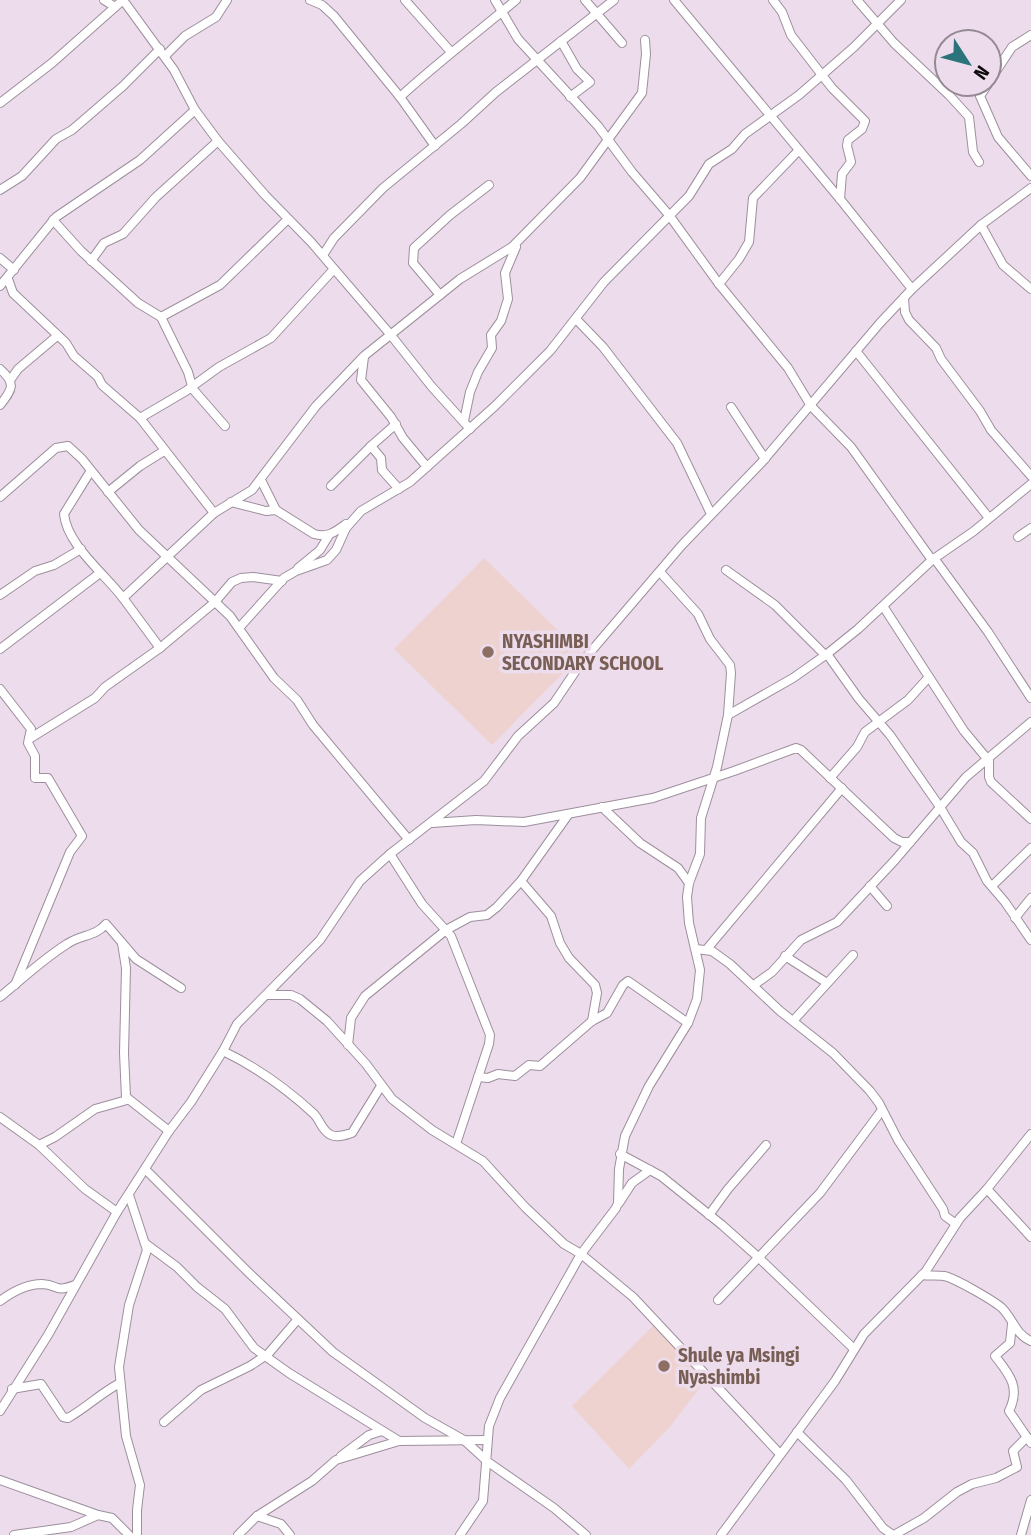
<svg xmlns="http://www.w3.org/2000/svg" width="1031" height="1535" font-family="'Fira Sans Condensed',sans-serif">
  <rect width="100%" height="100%" fill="#edddec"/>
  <!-- education -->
  <g fill="#edd2cf">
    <path d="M484 558 582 654 492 745 394 649Z"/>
    <path d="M655 1324 707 1378 669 1428 629 1469 572 1406Z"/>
  </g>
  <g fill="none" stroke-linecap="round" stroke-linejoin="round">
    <defs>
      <g id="street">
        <path d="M104 0 115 7"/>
        <path d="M123 0 174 70 195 110 218 141 265 195 311 242 390 334 432 387 470 429"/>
        <path d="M310 0 322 5 334 16 400 97"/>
        <path d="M405 0 451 52"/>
        <path d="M495 0 518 39 598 126 632 172 669 215 719 284 788 368 811 406 851 447 932 560"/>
        <path d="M585 0 622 43"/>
        <path d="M674 0 840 199 912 289"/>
        <path d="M773 0 782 12 791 35 832 88 865 121 862 129 848 140 847 146 851 162 842 174 840 199"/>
        <path d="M857 0 894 43 949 95 969 117 973 152 979 162"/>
        <path d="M561 41 577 69 590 82 570 97"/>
        <path d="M165 56 185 36 216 17 227 0"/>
        <path d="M989 82 1012 47 1031 35"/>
        <path d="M988 84 980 96 998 137 1031 176"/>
        <path d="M0 103 52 63 123 0"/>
        <path d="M435 146 400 97C437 63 478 32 516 0"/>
        <path d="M0 190 22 176 56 139 72 130 123 86 160 49"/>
        <path d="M53 220 81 251 138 303 161 317 188 372 192 386"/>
        <path d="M981 225 1003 265 1031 289"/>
        <path d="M323 255 334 238 383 188 461 124 496 92 614 0"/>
        <path d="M0 258 14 270"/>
        <path d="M91 261 104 243 123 234 156 197 218 141"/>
        <path d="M8 279 13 293 66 343 74 356 98 377 102 385 140 418 214 513 252 490 316 406 364 356 460 279 512 247 580 178 642 93 646 54 645 40"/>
        <path d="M719 284 739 259 749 242 753 198 799 150"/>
        <path d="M0 286 56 217 140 160 195 110"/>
        <path d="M440 295 413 263 414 248 450 215 489 185"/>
        <path d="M904 298 905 312 909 320 936 348 941 359 980 411 991 430 1031 476"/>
        <path d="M161 317 220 285 288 219"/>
        <path d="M576 319 603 347 677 443 711 514"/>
        <path d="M856 351 989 518"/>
        <path d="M364 357 361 380 391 417 403 438 427 467"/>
        <path d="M0 369C16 383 13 389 0 405"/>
        <path d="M11 379 18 369 57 336"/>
        <path d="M191 387 225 426"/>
        <path d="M731 407 765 459"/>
        <path d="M140 418 186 391 219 367 271 338 334 269"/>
        <path d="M464 421 470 392 478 372 492 348 491 335 501 321 508 299 505 273 516 247"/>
        <path d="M396 424 371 446 381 458 382 470 399 489"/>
        <path d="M90 472 64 514C67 545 105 574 123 598"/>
        <path d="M261 480 276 510"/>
        <path d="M331 486 371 446"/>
        <path d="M108 492 140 466 164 451"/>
        <path d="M0 497 56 448 68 446 82 459 139 530 230 616 274 678 297 700 313 725 409 840"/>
        <path d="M231 502 266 511 276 510 314 534C328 538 335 532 346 524"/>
        <path d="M1018 537 1031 528"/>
        <path d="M934 558 988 632 1031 698"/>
        <path d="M298 568 320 550 329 535"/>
        <path d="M726 570 775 605 825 655"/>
        <path d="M0 595 35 571 54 565 81 549"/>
        <path d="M883 606 964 731 989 761V777L991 782 1031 819"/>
        <path d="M239 628 284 578 296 571 327 560 336 550 346 528 361 511 410 482 495 406 550 351 604 282 689 196 709 164 732 149 745 134 799 95 854 47 901 0"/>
        <path d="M160 648 123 598 214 513"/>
        <path d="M0 649 100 573"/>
        <path d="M827 654 859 699 890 735 940 807 961 842 973 853 987 881 1005 902 1031 940"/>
        <path d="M0 689 31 729 28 743 35 756V778H48L82 836 70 852 15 985"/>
        <path d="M728 715 793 678 827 654 858 629 932 560 974 531 1031 484"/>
        <path d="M29 739 95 698 105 687 160 648 215 602 232 582 241 578 253 577 282 581"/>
        <path d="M830 778 857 747 865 732 908 700 928 678"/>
        <path d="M602 807 640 843 678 868 689 883"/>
        <path d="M432 823 476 820 524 822 653 798 734 771 796 748 801 750 894 838 902 842H910"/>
        <path d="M390 854 422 904 451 936 490 1035 489 1044 456 1144"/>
        <path d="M521 881 551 916 560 943 569 958 595 985 597 993 592 1021"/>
        <path d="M870 886 887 906"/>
        <path d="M992 886 1031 848"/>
        <path d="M1015 918 1031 898"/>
        <path d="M122 943 126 968 124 1053 126 1097 169 1131"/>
        <path d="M696 949 712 951 730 964 780 1011 833 1053 870 1091 879 1103 898 1140 943 1209 945 1216 956 1224"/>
        <path d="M706 950 842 788"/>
        <path d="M785 956 827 983"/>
        <path d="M754 985 772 972 801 940 837 922 895 860 966 777 1031 722"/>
        <path d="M267 995H291L300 999 327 1021 366 1064 392 1099 432 1130 483 1161 525 1207 564 1244 581 1254 633 1297 780 1454"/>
        <path d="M0 997C22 979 43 959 67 944 82 934 95 937 106 924L136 959 181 988"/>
        <path d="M793 1021 853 955"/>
        <path d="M348 1045 351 1018 365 996 446 930 470 917 487 915 497 907 521 881 568 815"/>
        <path d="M223 1051C256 1067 287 1089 314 1114 320 1120 322 1131 331 1135 338 1138 345 1135 352 1133L381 1086"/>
        <path d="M478 1077 488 1078 498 1074 515 1076 529 1065 540 1066 592 1021 607 1013 623 985 628 981 688 1023"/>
        <path d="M0 1117 39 1145 85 1189 117 1212"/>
        <path d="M39 1145 55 1137 95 1109 127 1100"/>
        <path d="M620 1154 661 1176 722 1225 758 1257 853 1348"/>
        <path d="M145 1169 248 1272 333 1352 425 1418 464 1440 488 1462 554 1508 586 1535"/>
        <path d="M987 1189 1031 1237"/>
        <path d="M129 1195 147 1250 129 1305 119 1367 126 1436 140 1485 137 1510V1535"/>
        <path d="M619 1203 632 1183 650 1170"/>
        <path d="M709 1215 728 1189 766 1145"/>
        <path d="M146 1244 177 1267 197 1287 225 1309 254 1348 289 1373 399 1441"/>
        <path d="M922 1275C929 1276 937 1275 944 1276 955 1278 994 1301 1002 1308 1013 1319 1016 1335 1031 1341"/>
        <path d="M718 1300 820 1193 882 1110"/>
        <path d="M0 1301C12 1292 26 1284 42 1284 60 1285 53 1293 75 1285"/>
        <path d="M1012 1324 1010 1343 995 1356C1009 1374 1021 1387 1009 1411L1031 1443"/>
        <path d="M12 1389 41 1384 63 1417 68 1418C87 1407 101 1393 120 1383"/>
        <path d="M0 1411 48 1335 117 1212 169 1131 191 1102 223 1051 237 1024 320 940 360 881 390 854 484 781 518 736 554 703 581 663 682 545 762 462 880 323 912 289 981 225 1031 188"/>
        <path d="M164 1422 201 1390 250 1366 268 1354 298 1319"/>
        <path d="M797 1432 846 1480 883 1528 893 1535"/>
        <path d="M341 1456 369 1435 382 1431"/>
        <path d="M0 1480 98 1515"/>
        <path d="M257 1516 281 1524 290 1535"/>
        <path d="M14 1535 71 1527 98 1515 112 1518 129 1535"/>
        <path d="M238 1535 257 1516 312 1481 336 1460 399 1441 487 1440"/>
        <path d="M460 1535 483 1501 489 1426 500 1398 581 1254 616 1208 618 1203 619 1169 625 1136 649 1086 688 1023 697 999 700 970 689 923 687 897 689 883 700 854 701 818 717 767 728 715 731 673 730 665 710 639 698 614 660 572"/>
        <path d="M721 1535 835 1381 864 1334 926 1271 960 1218 987 1189 1031 1134"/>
        <path d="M894 1535 924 1518 957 1492 972 1484 996 1478 1017 1467 1013 1451 1027 1437"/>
        <path d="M1021 1535 1031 1500"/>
      </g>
    </defs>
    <!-- street casing -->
    <use href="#street" stroke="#9d8f9d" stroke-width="10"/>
    <!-- street -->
    <use href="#street" stroke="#fff" stroke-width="8"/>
  </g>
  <!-- markers -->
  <g fill="#8d6e63" stroke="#edddec" stroke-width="2.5">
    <circle cx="488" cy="652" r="7"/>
    <circle cx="664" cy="1366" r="7"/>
  </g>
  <g text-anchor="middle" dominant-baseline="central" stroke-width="7" stroke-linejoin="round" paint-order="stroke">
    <!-- education labels -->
    <g font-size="19" font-weight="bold" fill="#785e54" stroke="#edddec" text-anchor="start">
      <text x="502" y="641">NYASHIMBI<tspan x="502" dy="22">SECONDARY SCHOOL</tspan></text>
      <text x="678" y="1355">Shule ya Msingi<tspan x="678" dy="22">Nyashimbi</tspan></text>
    </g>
  </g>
  <!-- north arrow -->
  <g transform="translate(968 63) rotate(126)"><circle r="33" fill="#edddec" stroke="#958994" stroke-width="2"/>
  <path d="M0-5L12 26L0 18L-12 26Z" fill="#2b747c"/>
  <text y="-10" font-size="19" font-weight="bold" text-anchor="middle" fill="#100b0f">N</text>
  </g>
</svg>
